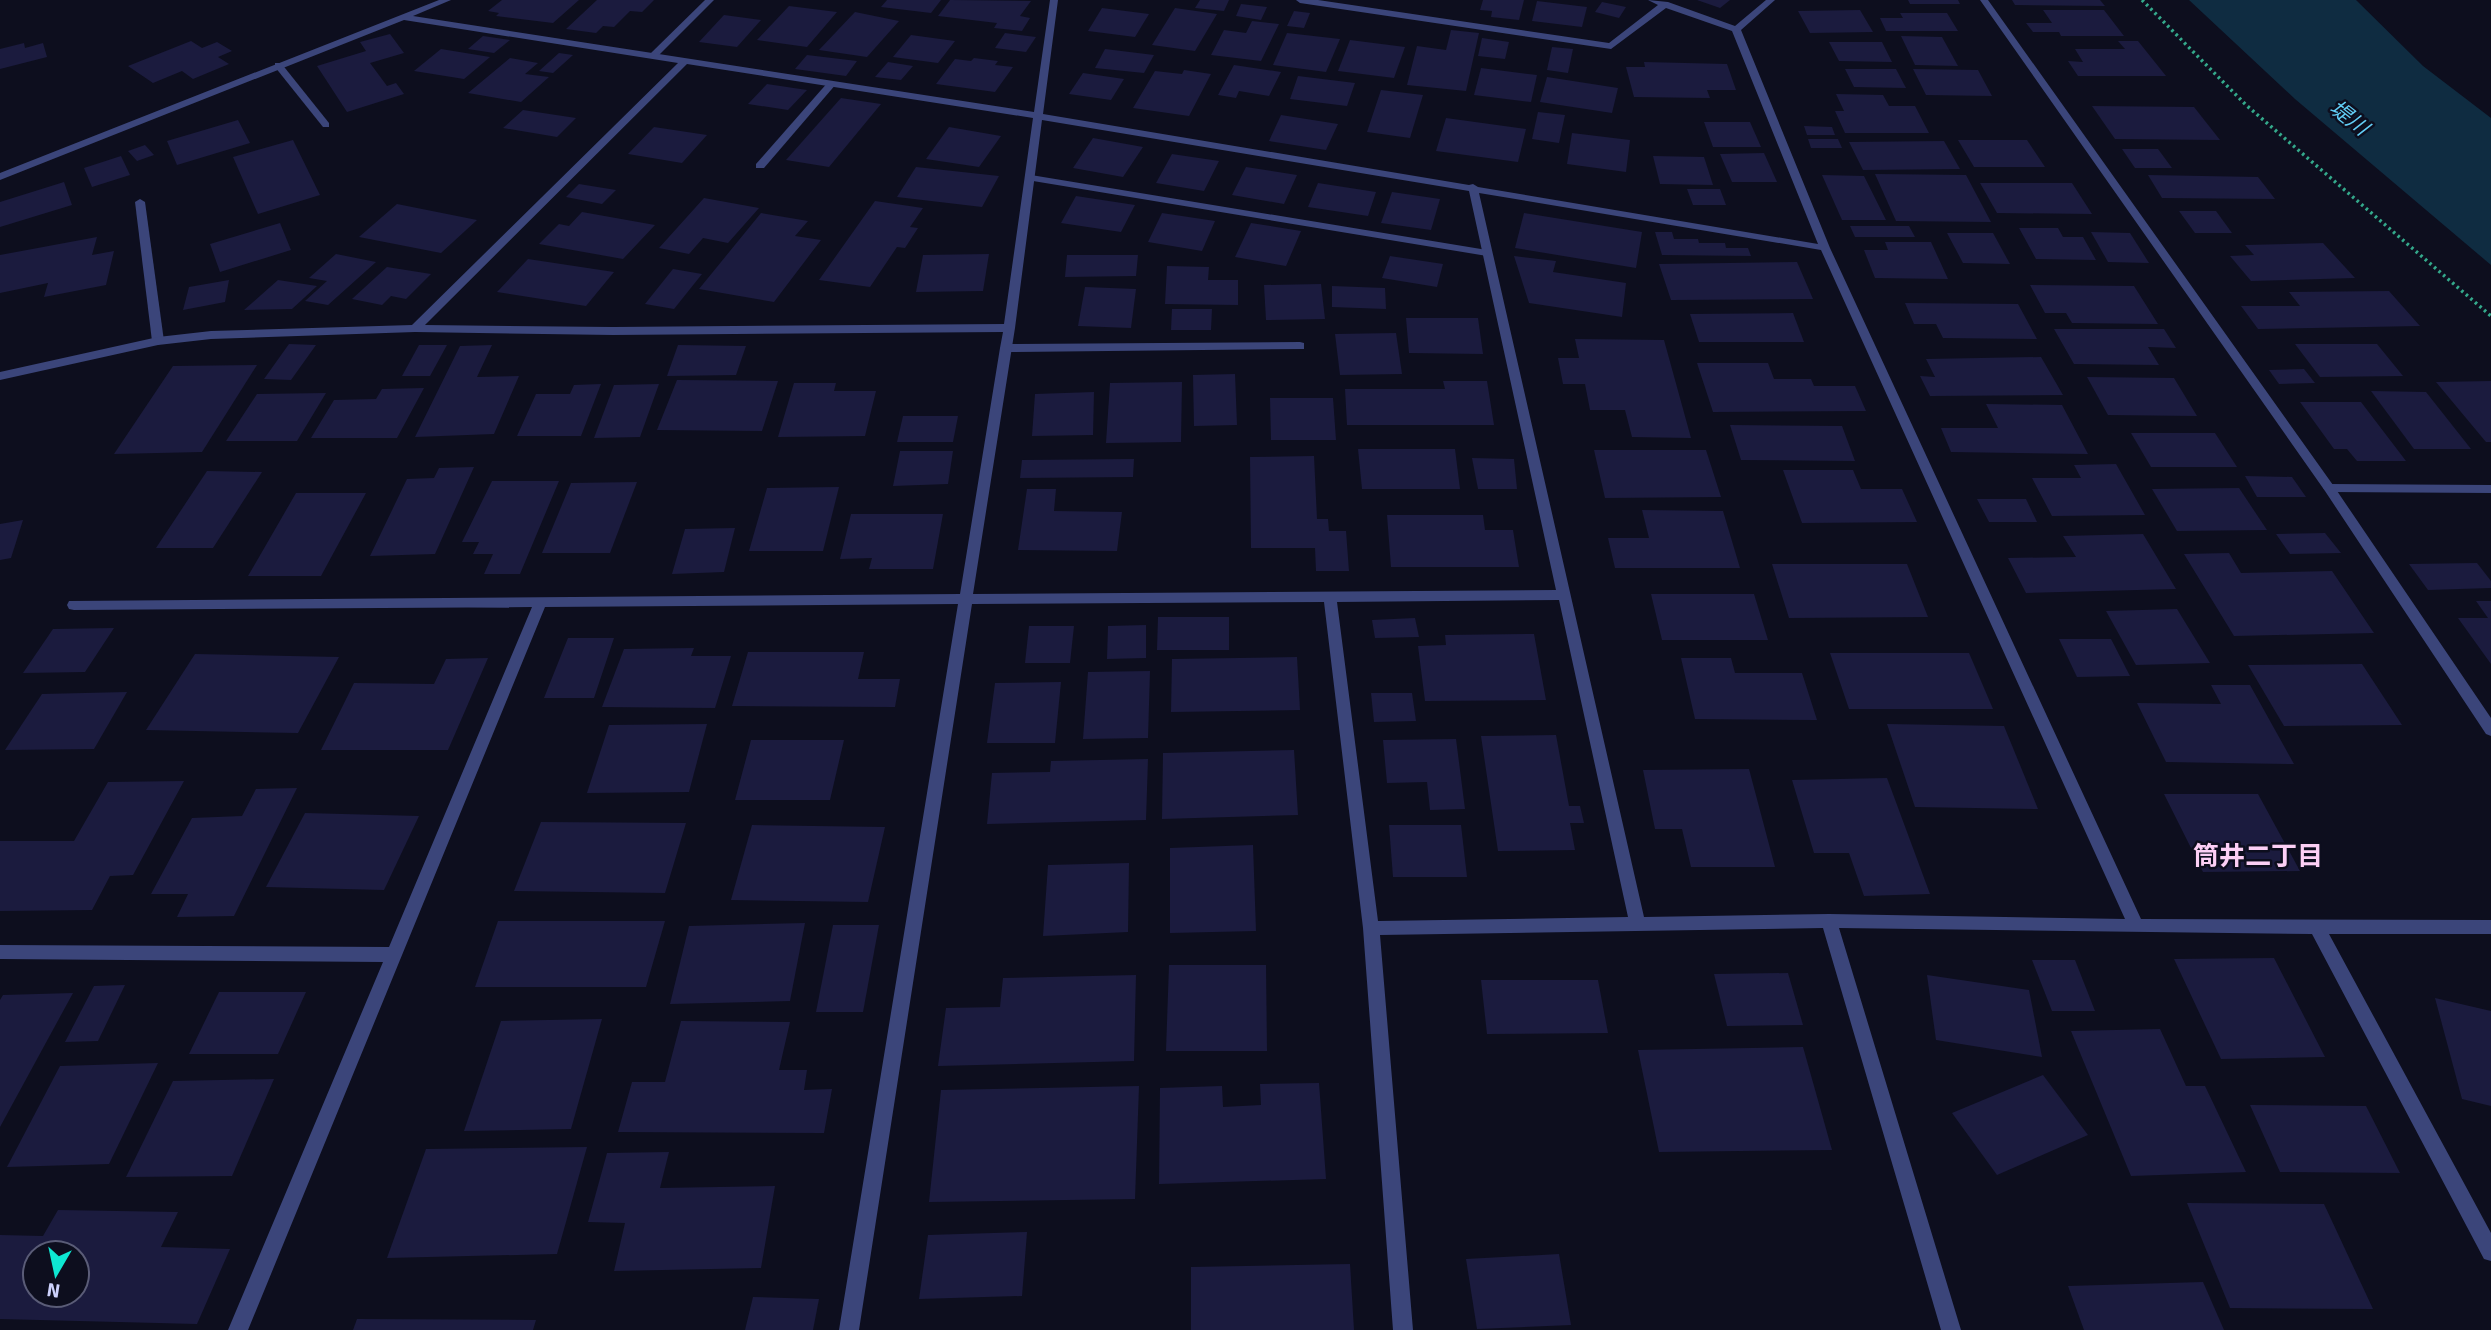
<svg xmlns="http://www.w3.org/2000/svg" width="2491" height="1330" font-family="Signika,'Noto Sans JP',sans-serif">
  <rect width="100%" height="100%" fill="#0d0e1e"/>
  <!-- water -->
  <path fill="#0f2c41" d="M2189 0H2356L2423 66 2491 118V265L2295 99Z"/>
  <!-- building -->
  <g fill="#1b1b3e" fill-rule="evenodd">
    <path d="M502 0H579L553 23 496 16 499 13 488 11Z"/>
    <path d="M597 0H654L642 12 630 11 614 27 603 26 596 33 566 29Z"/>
    <path d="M887 0H941L931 13 881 7Z"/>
    <path d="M950 0 1031 1 1020 16 1030 18 1022 31 994 28 997 23 938 16Z"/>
    <path d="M1200 0H1229L1224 11 1195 8Z"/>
    <path d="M1483 0H1524L1519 20 1491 17 1492 11 1480 10Z"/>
    <path d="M1697 0H1730L1720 8Z"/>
    <path d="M1908 0H1958L1960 4H1910Z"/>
    <path d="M2012 0H2100L2105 6 2015 5Z"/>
    <path d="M1537 1 1587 7 1582 27 1532 21Z"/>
    <path d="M1602 2 1626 7 1619 18 1595 12Z"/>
    <path d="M1241 4 1267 7 1261 20 1236 16Z"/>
    <path d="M789 6 837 12 807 47 757 40Z"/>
    <path d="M1102 8 1149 14 1135 37 1088 31Z"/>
    <path d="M1175 8 1217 14 1195 51 1152 45Z"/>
    <path d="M1860 10 1873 32 1810 33 1798 11Z"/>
    <path d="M2043 10H2104L2124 36H2061L2059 32H2033L2026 23H2052Z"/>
    <path d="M1294 11 1310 13 1304 28 1287 26Z"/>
    <path d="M855 12 899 21 867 57 819 50Z"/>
    <path d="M1900 13H1947L1958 31H1886L1880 18H1903Z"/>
    <path d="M724 15 761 20 737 47 699 42Z"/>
    <path d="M1252 21 1279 24 1261 61 1211 55 1224 30 1246 33Z"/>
    <path d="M1451 30 1479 33 1466 91 1407 85 1417 46 1446 50Z"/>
    <path d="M1005 33 1036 37 1026 52 995 48Z"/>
    <path d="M1287 33 1340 39 1326 72 1273 65Z"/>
    <path d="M390 34 404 53 370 63 387 86 396 83 404 94 347 112 317 66 366 51 360 42Z"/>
    <path d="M911 35 955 41 938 63 893 57Z"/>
    <path d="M483 36 510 40 494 53 468 49Z"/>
    <path d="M1901 36 1942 37 1958 66 1915 65Z"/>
    <path d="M1482 38 1509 42 1505 59 1478 56Z"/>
    <path d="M1350 40 1405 47 1394 78 1338 71Z"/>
    <path d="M191 41 202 48 217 42 232 51 218 57 229 64 193 79 182 71 153 83 128 66Z"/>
    <path d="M2118 41H2138L2166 76H2078L2068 61 2083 62 2075 49H2125Z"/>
    <path d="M1829 42H1882L1892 62 1839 61Z"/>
    <path d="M24 43 25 48 43 43 47 57 0 69V49Z"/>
    <path d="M1552 47 1573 49 1568 73 1547 70Z"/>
    <path d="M441 49 490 57 464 79 414 71Z"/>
    <path d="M1105 49 1154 55 1144 73 1095 68Z"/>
    <path d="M559 53 573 55 553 73 539 71Z"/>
    <path d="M807 55 857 61 846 76 795 69Z"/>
    <path d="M510 58 538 63 525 74 549 77 521 102 468 93Z"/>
    <path d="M974 58 998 61 995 65 1013 67 995 92 936 84 955 59 971 61Z"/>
    <path d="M888 62 913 66 901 80 875 77Z"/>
    <path d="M1644 62 1727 64 1736 90H1707L1710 98 1634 97 1626 67H1645Z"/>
    <path d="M1234 65 1281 72 1269 96 1239 91 1236 98 1218 95Z"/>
    <path d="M1481 68 1537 75 1531 102 1474 95Z"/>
    <path d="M1845 69H1896L1906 88 1854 87Z"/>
    <path d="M1913 69 1978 70 1992 96 1926 95Z"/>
    <path d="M1184 70 1211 74 1189 116 1133 108 1155 71 1182 74Z"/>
    <path d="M1083 73 1124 79 1111 100 1069 94Z"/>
    <path d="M1298 76 1355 83 1347 106 1290 99Z"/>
    <path d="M1547 77 1618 88 1612 113 1540 102Z"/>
    <path d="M767 84 807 90 788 110 748 104Z"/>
    <path d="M1381 90 1423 95 1410 138 1367 132Z"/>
    <path d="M1836 94 1883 95 1889 106H1915L1929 133H1845L1835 111H1844Z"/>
    <path d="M841 98 881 104 829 167 786 160Z"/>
    <path d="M2092 106 2194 107 2220 140 2115 139Z"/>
    <path d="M523 110 576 118 557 137 503 128Z"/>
    <path d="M1538 112 1565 115 1559 143 1532 139Z"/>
    <path d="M1281 115 1338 124 1326 150 1269 141Z"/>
    <path d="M1446 118 1526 129 1518 162 1436 151Z"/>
    <path d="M238 120 250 143 177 165 167 141Z"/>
    <path d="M1704 122H1750L1761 147H1713Z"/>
    <path d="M1804 126 1832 127 1835 135H1807Z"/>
    <path d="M654 127 707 135 682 163 628 154Z"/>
    <path d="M949 127 1001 136 979 167 926 159Z"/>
    <path d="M1572 133 1630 140 1626 172 1567 164Z"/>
    <path d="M1093 138 1143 147 1123 177 1073 168Z"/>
    <path d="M1808 139H1838L1842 148H1811Z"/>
    <path d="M293 140 320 195 258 214 233 157Z"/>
    <path d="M1958 140H2027L2045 167H1974Z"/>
    <path d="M1944 141 1960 169 1863 170 1849 142Z"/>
    <path d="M145 145 154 155 137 161 128 151Z"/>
    <path d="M2122 149H2158L2172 168H2135Z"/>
    <path d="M1764 153 1777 182H1732L1720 154Z"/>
    <path d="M1172 154 1219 161 1204 191 1156 183Z"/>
    <path d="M121 156 130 175 92 187 84 168Z"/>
    <path d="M1653 156 1704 157 1713 185 1660 184Z"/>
    <path d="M916 167 999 176 982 207 897 197Z"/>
    <path d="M1246 167 1297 175 1284 204 1232 195Z"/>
    <path d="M1875 174 1966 175 1991 222 1896 221Z"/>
    <path d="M1822 175 1864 176 1886 220H1842Z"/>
    <path d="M2148 175 2258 177 2275 199 2162 198Z"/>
    <path d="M64 182 72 205 0 227V202Z"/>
    <path d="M1318 183 1376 192 1368 216 1308 207Z"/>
    <path d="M1980 183H2072L2092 214 1997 213Z"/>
    <path d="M579 184 616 190 602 204 566 197Z"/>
    <path d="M1687 189H1720L1726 205H1693Z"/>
    <path d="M1392 192 1440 199 1431 230 1381 223Z"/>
    <path d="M1076 196 1135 205 1121 232 1061 223Z"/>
    <path d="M704 198 759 208 728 243 703 238 689 254 659 248Z"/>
    <path d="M875 201 923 208 910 227 918 228 905 248 897 247 870 287 819 280Z"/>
    <path d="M397 204 477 220 441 253 359 237Z"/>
    <path d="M2179 211H2216L2232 233H2195Z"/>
    <path d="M582 212 655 225 623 259 539 244 559 224 569 226Z"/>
    <path d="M761 213 808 221 795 236 821 240 774 302 699 289Z"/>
    <path d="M1162 213 1215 221 1202 251 1148 242Z"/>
    <path d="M1524 213 1642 232 1636 268 1515 248Z"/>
    <path d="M280 223 291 250 220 272 210 244Z"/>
    <path d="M1251 223 1301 231 1286 266 1235 257Z"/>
    <path d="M1850 226H1909L1915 237H1855Z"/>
    <path d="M2019 228H2058L2063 237H2083L2096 260 2036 259Z"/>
    <path d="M1655 232H1672L1674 239H1698L1699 243H1725L1726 248H1748L1751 256 1662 255Z"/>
    <path d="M2091 232 2130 233 2149 263 2108 262Z"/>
    <path d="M1947 233H1993L2010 264 1963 263Z"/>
    <path d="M97 237 92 255 114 251 106 285 44 297 48 283 0 293V255Z"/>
    <path d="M1885 242H1931L1948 279 1875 278 1864 250H1888Z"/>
    <path d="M2323 243 2355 278 2251 281 2230 256 2254 255 2245 245Z"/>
    <path d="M336 254 376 262 328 305 305 301 327 281 309 278Z"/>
    <path d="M989 254 983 291 916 292 923 255Z"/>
    <path d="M1067 255H1138L1136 276 1065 277Z"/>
    <path d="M1390 256 1443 264 1437 287 1382 278Z"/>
    <path d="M1514 256 1556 261 1553 272 1626 283 1622 317 1529 303Z"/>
    <path d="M528 259 614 272 586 306 497 292Z"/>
    <path d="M1797 262 1813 299 1671 300 1659 264Z"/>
    <path d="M1167 266 1209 267 1208 280H1238V305L1165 304Z"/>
    <path d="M387 267 431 274 406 299 391 296 382 305 352 299Z"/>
    <path d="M673 269 702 274 674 309 645 304Z"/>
    <path d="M229 280 225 302 183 310 189 287Z"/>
    <path d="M278 280 317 286 292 309 244 310Z"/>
    <path d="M1321 284 1325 319 1266 320 1264 285Z"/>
    <path d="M2030 285 2134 286 2158 324 2072 323 2066 313H2045Z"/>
    <path d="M1332 286 1385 288 1386 309 1332 307Z"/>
    <path d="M1085 287 1136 289 1131 328 1078 326Z"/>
    <path d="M2389 291 2420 326 2258 329 2241 306H2300L2289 292Z"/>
    <path d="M1905 303 2018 304 2037 339 1943 338 1936 324H1914Z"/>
    <path d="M1172 309H1212L1211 330H1171Z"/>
    <path d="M1793 313 1804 342H1699L1690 314Z"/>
    <path d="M1406 318H1478L1483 354 1409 353Z"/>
    <path d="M2054 329H2164L2176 348 2148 347 2159 365 2074 364Z"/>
    <path d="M1396 333 1402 374 1340 375 1335 334Z"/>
    <path d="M1575 339 1664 340 1691 438 1632 437 1625 410H1590L1585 384H1563L1558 358H1579Z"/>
    <path d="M289 344 316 345 291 380 264 379Z"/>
    <path d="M2295 344H2377L2403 376 2320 377Z"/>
    <path d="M419 345H447L430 376H402Z"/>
    <path d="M492 345 477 377 519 376 494 434 415 437 460 346Z"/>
    <path d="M678 345 746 346 736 375 667 376Z"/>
    <path d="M2041 357 2063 395 1930 396 1920 376 1935 377 1926 359Z"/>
    <path d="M1697 363H1768L1774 379H1811L1814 386H1855L1866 411 1713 412Z"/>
    <path d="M257 365 202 452 114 454 173 366Z"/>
    <path d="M2304 369 2315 383 2279 384 2269 370Z"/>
    <path d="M1235 374 1237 425 1194 426 1193 375Z"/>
    <path d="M2087 377 2174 378 2197 416 2108 415Z"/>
    <path d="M677 380 778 381 762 431 657 430Z"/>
    <path d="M1443 381H1487L1494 425H1347L1345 389H1445Z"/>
    <path d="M2491 381V442H2486L2436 382Z"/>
    <path d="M1182 382 1181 442 1106 443 1110 383Z"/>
    <path d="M794 383H836L834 391H876L865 436 778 437Z"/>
    <path d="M601 384 581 436H517L536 394H570L574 385Z"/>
    <path d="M659 384 640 437 594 438 614 385Z"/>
    <path d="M424 388 397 438H311L334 400 376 399 382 389Z"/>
    <path d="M2371 391 2426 392 2471 449H2414Z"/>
    <path d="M1094 392 1093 435 1032 436 1035 394Z"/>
    <path d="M326 393 297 441H226L257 394Z"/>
    <path d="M1270 398H1333L1336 440H1271Z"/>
    <path d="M2300 402H2361L2406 461H2357L2347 449H2334Z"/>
    <path d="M1986 404 2062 405 2088 454 1951 452 1941 428H1998Z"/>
    <path d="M903 416H958L953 442H897Z"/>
    <path d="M1730 425 1842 426 1855 461 1741 460Z"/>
    <path d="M2131 433H2215L2237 467H2151Z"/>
    <path d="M1358 449H1455L1460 489H1362Z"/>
    <path d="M1594 450H1706L1721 497 1605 498Z"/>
    <path d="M900 451H953L948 484 893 486Z"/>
    <path d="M1314 456 1317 519H1328L1329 531H1346L1349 571H1316L1315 548H1251L1250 457Z"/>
    <path d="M1472 458 1514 459 1517 489H1478Z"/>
    <path d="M1134 459 1133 477 1020 478 1022 460Z"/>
    <path d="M2116 464 2145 515 2052 516 2032 478H2081L2074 465Z"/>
    <path d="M474 467 435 554 370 556 407 479 434 478 439 468Z"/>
    <path d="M1783 470H1853L1861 489H1902L1917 522 1802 523Z"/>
    <path d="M207 471 262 472 213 548H156Z"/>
    <path d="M2245 476 2292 477 2306 497H2257Z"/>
    <path d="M492 481H559L520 574H484L493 554H473L479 542H462Z"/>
    <path d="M637 482 610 553H542L571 483Z"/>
    <path d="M839 487 823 551H749L767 488Z"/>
    <path d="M2239 488 2267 530 2177 531 2152 489Z"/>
    <path d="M1027 489H1056L1054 511 1122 512 1117 551 1018 550Z"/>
    <path d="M296 493H366L321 576H248Z"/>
    <path d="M1977 499H2026L2037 522H1989Z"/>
    <path d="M1642 510 1723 511 1740 568H1615L1608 538H1649Z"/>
    <path d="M851 514H943L933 569H869L872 558 840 559Z"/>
    <path d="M1387 515H1483L1485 530H1513L1519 567H1391Z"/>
    <path d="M23 520 11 558 0 560V524Z"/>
    <path d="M735 528 724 572 672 574 685 529Z"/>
    <path d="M2325 533 2341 553 2290 554 2276 534Z"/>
    <path d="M2143 534 2176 589 2026 593 2008 558 2076 557 2063 536Z"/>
    <path d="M2229 553 2241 573 2332 571 2374 633 2234 636 2184 554Z"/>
    <path d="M2477 563 2491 581V588L2428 590 2409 564Z"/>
    <path d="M1772 564H1907L1928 617 1789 618Z"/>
    <path d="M1651 594H1754L1768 640H1662Z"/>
    <path d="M2476 601H2491V664L2458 618H2488Z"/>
    <path d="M2177 609 2210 663 2136 665 2106 611Z"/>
    <path d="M1158 617H1229V650H1157Z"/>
    <path d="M1415 618 1419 637 1375 638 1372 620Z"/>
    <path d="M1146 625V658L1107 659 1108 626Z"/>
    <path d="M1029 626H1074L1070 663H1025Z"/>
    <path d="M114 628 85 672 23 673 53 629Z"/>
    <path d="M1534 634 1546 700 1425 701 1418 646 1446 645 1445 635Z"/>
    <path d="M568 638H614L594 698H544Z"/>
    <path d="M2059 639H2111L2130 676 2077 677Z"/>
    <path d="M694 648 691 656H731L715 708 602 707 624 649Z"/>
    <path d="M748 652H864L858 679H900L895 707 732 706Z"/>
    <path d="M1830 653H1969L1993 709H1849Z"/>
    <path d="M195 654 339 657 298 733 146 730Z"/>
    <path d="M1297 657 1300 710 1171 712 1172 659Z"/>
    <path d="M488 658 448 750H321L354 683 434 684 446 659Z"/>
    <path d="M1681 658H1731L1735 673H1802L1817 720 1695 719Z"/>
    <path d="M2362 664 2402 725 2284 726 2248 665Z"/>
    <path d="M1150 671 1148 738 1083 739 1088 672Z"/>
    <path d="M1061 682 1055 743H987L995 683Z"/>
    <path d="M2211 685H2250L2294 764 2166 762 2137 703 2221 704Z"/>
    <path d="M127 692 94 749 5 750 42 694Z"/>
    <path d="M1371 693H1412L1416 721 1374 722Z"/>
    <path d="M707 724 689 792 587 793 609 725Z"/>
    <path d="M1887 724 2004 726 2038 809 1915 807Z"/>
    <path d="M1556 735 1569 806H1580L1584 823H1570L1575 850 1498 851 1481 736Z"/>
    <path d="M1456 739 1465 809 1430 810 1427 782 1387 783 1383 740Z"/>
    <path d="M751 740H844L830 800H735Z"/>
    <path d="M1294 750 1298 815 1162 819 1163 753Z"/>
    <path d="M1148 759 1146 820 987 824 992 773 1050 772 1051 761Z"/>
    <path d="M1749 769 1775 867H1691L1682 829H1655L1643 770Z"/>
    <path d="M1887 778 1930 894 1864 896 1849 853H1814L1792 780Z"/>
    <path d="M184 781 133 875 110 876 92 910 0 911V841H74L108 782Z"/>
    <path d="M297 788 234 916 177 917 188 894H151L192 818 242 816 256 789Z"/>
    <path d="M2164 794H2258L2300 871 2203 872Z"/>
    <path d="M305 813 419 816 384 890 266 887Z"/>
    <path d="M541 822 686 823 665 893 514 891Z"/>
    <path d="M752 825 885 827 868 902 731 900Z"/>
    <path d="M1389 825H1461L1467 877H1393Z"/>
    <path d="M1253 845 1256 931 1170 933V848Z"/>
    <path d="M1129 863 1128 932 1043 936 1048 865Z"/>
    <path d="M498 921H665L646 987H475Z"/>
    <path d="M805 923 790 1001 670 1004 689 926Z"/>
    <path d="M833 925H879L863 1012H816Z"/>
    <path d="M2274 958 2325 1057 2221 1059 2174 959Z"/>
    <path d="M2032 960H2075L2095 1011H2052Z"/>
    <path d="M1169 965H1266L1267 1051H1166Z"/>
    <path d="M1788 973 1803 1025 1727 1026 1714 974Z"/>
    <path d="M1136 975 1134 1061 938 1066 946 1008 1000 1007 1003 978Z"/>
    <path d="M1927 975 2029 990 2042 1057 1936 1040Z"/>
    <path d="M1481 980H1598L1608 1033 1487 1034Z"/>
    <path d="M125 985 98 1041 65 1042 94 986Z"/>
    <path d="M219 992H306L278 1054H189Z"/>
    <path d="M73 993 0 1127V1000L3 995Z"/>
    <path d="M2435 998 2491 1011V1106L2462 1099Z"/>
    <path d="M602 1019 571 1129 464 1131 501 1021Z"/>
    <path d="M681 1021 790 1022 779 1070H807L804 1090 832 1089 824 1133 618 1132 632 1082H665Z"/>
    <path d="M2160 1029 2186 1086H2205L2246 1172 2131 1176 2071 1031Z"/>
    <path d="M1803 1047 1832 1150 1659 1152 1638 1050Z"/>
    <path d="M158 1063 109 1164 7 1167 60 1066Z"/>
    <path d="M2043 1075 2088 1135 1997 1175 1952 1113Z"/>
    <path d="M274 1079 232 1176 126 1177 173 1081Z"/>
    <path d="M1319 1083 1326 1179 1159 1184 1160 1088 1222 1086 1223 1107 1261 1105 1260 1084Z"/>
    <path d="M1139 1086 1135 1199 929 1202 941 1090Z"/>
    <path d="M2250 1105 2366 1106 2400 1173 2280 1172Z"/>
    <path d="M587 1147 557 1254 387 1258 426 1149Z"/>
    <path d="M669 1152 660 1188 775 1186 761 1268 614 1271 625 1223 588 1222 607 1153Z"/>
    <path d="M2187 1203 2324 1204 2373 1309 2230 1308Z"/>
    <path d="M58 1210 178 1212 161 1247 230 1249 197 1324 0 1319V1235L43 1236ZM35 1253H77V1295H35Z"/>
    <path d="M1027 1232 1022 1296 919 1299 928 1235Z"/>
    <path d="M1559 1254 1571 1325 1477 1329 1466 1259Z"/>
    <path d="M1350 1264 1354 1330H1191V1267Z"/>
    <path d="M2203 1282 2224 1330H2084L2068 1286Z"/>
    <path d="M753 1297 819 1299 813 1330H745Z"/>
    <path d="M357 1319 536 1320 533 1330H353Z"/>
  </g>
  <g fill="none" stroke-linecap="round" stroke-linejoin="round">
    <!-- path -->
    <path stroke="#34a98b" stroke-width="3.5" stroke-dasharray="2.5 3.5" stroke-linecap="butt" d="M2142 0 2246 105 2491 316"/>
    <!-- service -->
    <g fill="#3b457a" fill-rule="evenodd">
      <path d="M705 0H714L657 57H651V53Z"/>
      <path d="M275 63H281L329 123V127H323L275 67Z"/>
      <path d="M829 81 837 83 764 168H756V164Z"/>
      <path d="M1031 175 1487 250 1492 253 1487 256 1027 180V176Z"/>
      <path d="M140 199 145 202 164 341 158 345 152 341 135 202Z"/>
      <path d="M1300 342 1304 343V349L1006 352 1000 348 1006 344Z"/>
      <path d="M2329 484 2491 485V493L2329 492 2323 488Z"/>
    </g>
    <!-- minor -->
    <g fill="#3b457a" fill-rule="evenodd">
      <path d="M439 0H451L413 16 1034 112 1050 0H1058L1043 114 1469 185 1473 184 1478 187 1818 244 1732 31 1666 8 1611 49 1300 3 1296 0H1318L1609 43 1658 5 1648 0 1668 2 1735 26 1766 0H1775L1741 30 1830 248 2141 919 2491 920V934H2329L2491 1233V1261L2484 1259 2312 934 1839 928 1961 1330H1941L1823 928 1380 935 1413 1330H1393L1363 928 1324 602 972 604 859 1330H839L958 604 545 607 248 1330H228L383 962 0 959V945L389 947 532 607 74 610 69 609 67 605 69 601 960 594 1000 348 1003 332 613 335 415 332 211 339 158 345 0 380V372L158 337 211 331 412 325 678 63 404 20 0 180V173ZM687 64 1033 118 1004 324 613 327 425 325ZM1042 120 1469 191 1556 590 973 594 1015 328ZM1479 193 1821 250 2125 919 1829 914 1644 917ZM1559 600 1628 917 1378 921 1337 602Z"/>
      <path d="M1980 0H1988L2333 485 2491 718V736L2486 734 2325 491Z"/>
    </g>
  </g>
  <g text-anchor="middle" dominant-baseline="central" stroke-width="5" stroke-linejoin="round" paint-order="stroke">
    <!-- far-water labels -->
    <g font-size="21" font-style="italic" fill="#62cef6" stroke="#0d0e1e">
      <text transform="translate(2349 118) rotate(38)">堤川</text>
    </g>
    <!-- neighbourhood labels -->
    <g font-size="26" font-weight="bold" fill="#fccff5" stroke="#0d0e1e">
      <text x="2258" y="857">筒井二丁目</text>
    </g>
  </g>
  <!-- north arrow -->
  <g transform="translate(56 1274) rotate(189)"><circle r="33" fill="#0d0e1e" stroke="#5a5c77" stroke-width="2"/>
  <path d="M0-5L12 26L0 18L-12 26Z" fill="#0ee7d2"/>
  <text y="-10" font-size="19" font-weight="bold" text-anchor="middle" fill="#cdd1fc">N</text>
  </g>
</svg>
